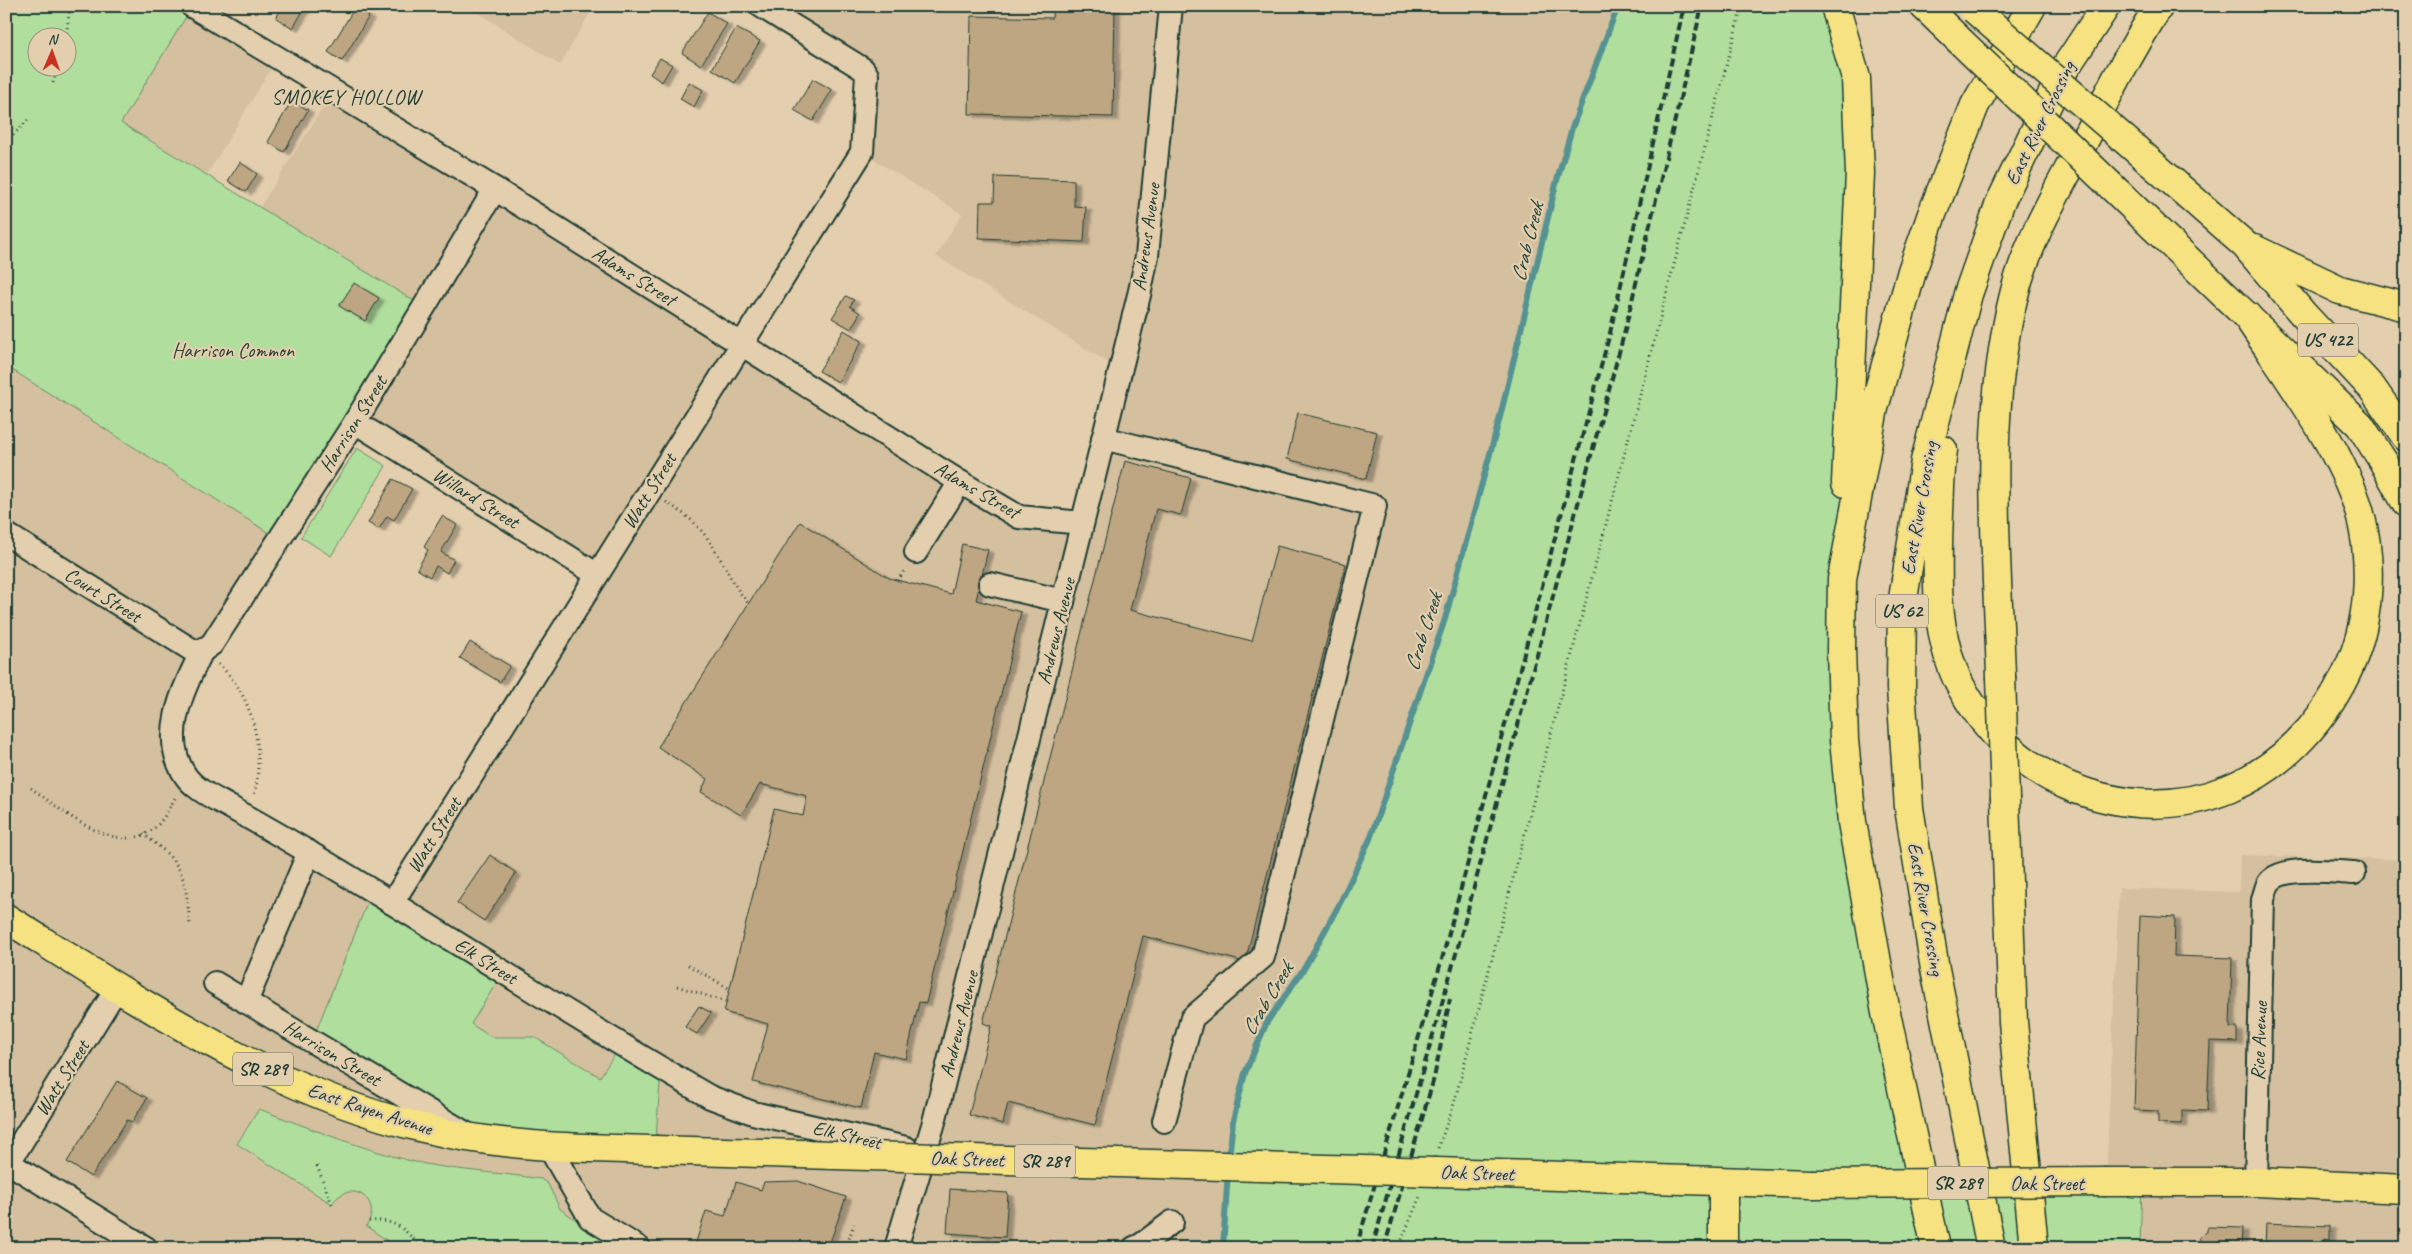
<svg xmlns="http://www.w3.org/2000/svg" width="2412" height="1254" font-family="Caveat,sans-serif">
  <defs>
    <filter id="shadow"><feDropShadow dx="5.5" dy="3" stdDeviation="1" flood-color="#0004"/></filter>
  </defs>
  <rect width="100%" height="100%" fill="#e3cead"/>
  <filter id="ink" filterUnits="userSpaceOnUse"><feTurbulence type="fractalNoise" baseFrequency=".02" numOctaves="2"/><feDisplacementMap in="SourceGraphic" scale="10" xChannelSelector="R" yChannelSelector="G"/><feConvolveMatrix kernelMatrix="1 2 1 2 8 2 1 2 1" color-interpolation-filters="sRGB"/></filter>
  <g filter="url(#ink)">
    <!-- built -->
    <g fill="#d4bf9e" fill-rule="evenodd">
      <path d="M6 6H233L222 24 277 58 207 175 260 207 333 92 1019 517 1082 523 1120 370 936 256 962 214 862 152 867 75 758 6H1618L1556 184 1500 417 1445 619 1370 839 1339 905 1331 930 1245 1073 1233 1121 1223 1248H6ZM38 38H68V68H38ZM355 422 596 574 392 903 186 777 182 692Z"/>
      <path d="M468 6H594L560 65Z"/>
      <path d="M2240 855 2406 860V1248H2140L2142 1182H2106L2119 888 2239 892Z"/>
    </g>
    <!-- green -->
    <g fill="#b0de9d" stroke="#688e68" fill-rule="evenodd">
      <path d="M6 6 192 7 121 123 424 307 280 540 6 366ZM38 38H68V68H38Z"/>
      <path d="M1616 6H1835L1856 78 1844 740 1923 1185 2142 1182 2140 1248H1223L1233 1121 1245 1073 1267 1022 1305 967 1339 905 1370 839 1445 619 1500 417 1556 184 1572 128Z"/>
      <path d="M357 448 386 466 331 556 301 537Z"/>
      <path d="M372 891 503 972 471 1024 491 1037H534L600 1077 621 1044 661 1069 655 1150 491 1141 312 1041Z"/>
      <path d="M259 1109C309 1128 359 1148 411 1161 454 1171 498 1172 541 1179L548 1184 560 1209 618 1248H398L366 1226C385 1200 349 1177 332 1204L237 1144Z"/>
    </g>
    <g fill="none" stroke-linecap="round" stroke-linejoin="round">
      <!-- stream -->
      <g stroke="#549292" stroke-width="6">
        <path d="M1229 1159 1233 1121 1245 1073 1267 1022 1305 967 1339 905 1370 839 1445 619 1500 417 1556 184 1572 128 1618 6"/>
        <path d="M1223 1248 1228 1171"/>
      </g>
    </g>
    <!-- building -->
    <g fill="#bda681" stroke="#1f3d34" filter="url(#shadow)">
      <path d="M283 6H306L293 28 276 18Z"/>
      <path d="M1053 6H1115L1113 117 969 114 971 16 1052 18Z"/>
      <path d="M355 7 369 16 342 61 328 52Z"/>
      <path d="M708 12 727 24 701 65 682 53Z"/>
      <path d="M736 28 760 41 735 83 712 69Z"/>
      <path d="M660 58 672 65 662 82 650 74Z"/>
      <path d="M813 79 832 90 813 121 794 110Z"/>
      <path d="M689 82 703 90 694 107 680 99Z"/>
      <path d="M292 100 308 110 284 152 268 142Z"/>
      <path d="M240 162 257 174 246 192 228 181Z"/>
      <path d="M995 177 1074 180V206L1086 207 1084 242 979 238 980 202H994Z"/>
      <path d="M354 283 379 298 365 321 339 306Z"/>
      <path d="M846 296 854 300 850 306 860 313 851 329 832 318Z"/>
      <path d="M844 330 862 341 838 382 819 371Z"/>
      <path d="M1298 413 1377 432 1366 479 1287 459Z"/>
      <path d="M1125 461 1191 478 1181 515 1156 509 1130 610 1252 641 1277 546 1346 564 1245 962 1143 936 1095 1125 1008 1103 1003 1124 969 1115 991 1026 983 1023Z"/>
      <path d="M393 479 412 489 394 520 387 516 379 529 368 523Z"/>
      <path d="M442 516 457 525 441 552 454 560 447 573 436 566 430 577 417 569 428 550 424 547Z"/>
      <path d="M800 522 889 578 951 594 962 544 988 550 976 600 1021 612 926 1003 919 1002 906 1059 874 1052 861 1108 753 1082 768 1024 724 1012 774 809 803 816 807 796 760 784 741 815 701 792 707 779 658 747Z"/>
      <path d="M470 642 510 666 500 682 460 658Z"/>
      <path d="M490 855 516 873 484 921 457 903Z"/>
      <path d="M2140 915 2175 917 2174 956 2232 958 2230 1028H2237V1042L2210 1041 2207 1111 2182 1110V1124L2158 1123V1111L2134 1110Z"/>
      <path d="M699 1006 711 1013 697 1034 685 1027Z"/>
      <path d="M117 1081 147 1098 132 1122 127 1120 91 1177 67 1162Z"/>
      <path d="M798 1181 846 1197 828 1248H705L695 1245 706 1211 725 1216 736 1182 761 1190 764 1182Z"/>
      <path d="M950 1189 1008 1193 1005 1237 947 1233Z"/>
      <path d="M2266 1223 2330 1226V1240L2325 1239 2324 1248H2265Z"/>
      <path d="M2207 1227 2243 1228 2242 1248H2203L2199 1237 2204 1232H2207Z"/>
    </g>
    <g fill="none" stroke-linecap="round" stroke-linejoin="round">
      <defs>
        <g id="minor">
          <path d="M192 6 495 189 960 482 1019 517 1082 523"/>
          <path d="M355 422 596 574"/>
          <path d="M1103 438 1375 506 1263 957 1192 1018 1164 1121"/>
          <path d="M6 534 192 650 202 651"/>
          <path d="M916 552 960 482"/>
          <path d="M990 584 1063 601"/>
          <path d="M202 651C184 688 159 736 185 775 194 789 214 798 228 806 255 821 283 837 310 853 444 933 574 1019 710 1097L753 1113 906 1148"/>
          <path d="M202 651 212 644 355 422 495 189"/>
          <path d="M392 903 862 152 867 75 863 69 761 6"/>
          <path d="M215 983 465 1133"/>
          <path d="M246 1002 309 852"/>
          <path d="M549 1147 590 1218 639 1248"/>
          <path d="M9 1163 146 1248"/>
          <path d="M6 1167 117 988"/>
          <path d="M2256 1182 2263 899C2265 894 2266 888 2268 884 2280 864 2334 872 2354 873"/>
          <path d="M896 1248 934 1122 1140 291 1147 256 1171 6"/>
          <path d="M1134 1248 1141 1245 1172 1222"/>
        </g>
        <g id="major">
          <path d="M6 918C137 1000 270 1091 423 1128 499 1147 577 1148 655 1150"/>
          <path d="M1436 1172 1811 1184"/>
          <path d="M1723 1182V1248"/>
          <path d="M2106 1182H2256L2406 1189"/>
        </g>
        <g id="highway">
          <path d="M1835 6 1856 78 1860 173 1846 483"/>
          <path d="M1924 6 1957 38"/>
          <path d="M2124 139 2245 245 2303 314 2372 388 2406 437"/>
          <path d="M2110 185 2360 425 2383 461 2406 503"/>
          <path d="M2254 249 2340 290 2406 307"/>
          <path d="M1943 450C1940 470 1940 491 1939 512 1937 570 1933 634 1961 687 1985 730 2021 765 2066 785 2180 834 2293 783 2346 674 2370 625 2374 563 2359 510 2340 446 2284 373 2247 316"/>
          <path d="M2001 676C1997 552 1983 421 2013 299 2026 244 2055 195 2082 145 2106 98 2130 51 2159 6"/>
          <path d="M2005 799 2013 1022 2034 1248"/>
          <path d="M1936 1248 1886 1013 1852 822 1844 740 1841 650 1842 579 1874 408 1912 271 1932 214 1975 105 2032 6"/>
          <path d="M1991 1248 1935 969 1909 808 1901 688 1902 605 1925 461 1968 294 2000 203 2065 68 2106 6"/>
        </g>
      </defs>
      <!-- minor casing -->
      <use href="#minor" stroke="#1f3d34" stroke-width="26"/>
      <!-- major casing -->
      <use href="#major" stroke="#1f3d34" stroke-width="31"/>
      <!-- highway casing -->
      <use href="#highway" stroke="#1f3d34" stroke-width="31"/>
      <!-- path -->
      <g stroke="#1f3d34" stroke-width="3" stroke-dasharray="1 4" stroke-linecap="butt">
        <path d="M66 38 70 6"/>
        <path d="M53 83 58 68"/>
        <path d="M6 142 30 118"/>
        <path d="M666 502C677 509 688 516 697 526 719 548 728 580 748 603"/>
        <path d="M898 581 905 569"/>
        <path d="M218 664C254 695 265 751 254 796"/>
        <path d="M31 788C61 809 114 857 152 830 163 822 170 807 176 796"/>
        <path d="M143 834C185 864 185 876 190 925"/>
        <path d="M688 965 730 989"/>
        <path d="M677 986 726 1002"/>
        <path d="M1438 1148 1453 1107 1742 6"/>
        <path d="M317 1166 332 1204"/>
        <path d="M369 1221C399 1219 403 1230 423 1248"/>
        <path d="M846 1248 854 1224"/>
        <path d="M1412 1248 1401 1242 1421 1194"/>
      </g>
      <!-- minor -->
      <use href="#minor" stroke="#e3cead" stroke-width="22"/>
      <!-- major -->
      <use href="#major" stroke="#f6e281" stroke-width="28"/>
      <!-- highway -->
      <use href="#highway" stroke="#f6e281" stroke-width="28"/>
      <!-- rail -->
      <g stroke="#1f3d34" stroke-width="4" stroke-dasharray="8 4" stroke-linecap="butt">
        <path d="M1356 1248 1442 959 1610 333 1684 6"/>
        <path d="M1372 1248 1454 961 1624 334 1702 6"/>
        <path d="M1384 1248 1434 1078 1450 999"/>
      </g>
      <defs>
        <g id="major-bridge">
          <path d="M655 1150 1436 1172"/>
          <path d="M1811 1184 2106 1182"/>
        </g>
        <g id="highway-bridge">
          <path d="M1974 9 2124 139"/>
          <path d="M1957 38 2110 185"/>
          <path d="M2001 676 2005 799"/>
        </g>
      </defs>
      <!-- major-bridge casing -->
      <use href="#major-bridge" stroke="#1f3d34" stroke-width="31" stroke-linecap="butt"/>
      <!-- highway-bridge casing -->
      <use href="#highway-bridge" stroke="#1f3d34" stroke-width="31" stroke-linecap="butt"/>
      <!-- major-bridge -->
      <use href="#major-bridge" stroke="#f6e281" stroke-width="28"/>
      <!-- highway-bridge -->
      <use href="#highway-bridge" stroke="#f6e281" stroke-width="28"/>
    </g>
  </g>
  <g text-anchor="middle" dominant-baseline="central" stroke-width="4.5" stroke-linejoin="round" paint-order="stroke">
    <!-- shield labels -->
    <g fill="#e3cead" stroke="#5a6858" stroke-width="1">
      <rect x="2298" y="323.5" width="60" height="33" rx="4"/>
      <rect x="1876" y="594.5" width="52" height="33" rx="4"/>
      <rect x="233" y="1052.5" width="60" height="33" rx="4"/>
      <rect x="1015" y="1144.5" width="60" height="33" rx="4"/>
      <rect x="1928" y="1166.5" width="60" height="33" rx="4"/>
    </g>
    <g font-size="19" font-weight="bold" fill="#1f3d34">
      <text x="2328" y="340">US 422</text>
      <text x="1902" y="611">US 62</text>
      <text x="263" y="1069">SR 289</text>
      <text x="1045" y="1161">SR 289</text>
      <text x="1958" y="1183">SR 289</text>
    </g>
    <!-- street labels -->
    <g font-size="20" fill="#1f3d34" stroke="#e3cead">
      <text transform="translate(2040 123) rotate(-64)">East River Crossing</text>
      <text transform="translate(1146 237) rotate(-82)">Andrews Avenue</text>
      <text transform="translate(634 276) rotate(32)">Adams Street</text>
      <text transform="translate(353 424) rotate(-58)">Harrison Street</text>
      <text transform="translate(977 490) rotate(30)">Adams Street</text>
      <text transform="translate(649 491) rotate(-58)">Watt Street</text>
      <text transform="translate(476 498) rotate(32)">Willard Street</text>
      <text transform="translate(1919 508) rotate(-80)">East River Crossing</text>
      <text transform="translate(103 595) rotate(32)">Court Street</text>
      <text transform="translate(1056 631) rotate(-76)">Andrews Avenue</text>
      <text transform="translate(434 835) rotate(-58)">Watt Street</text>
      <text transform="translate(1926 909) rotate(80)">East River Crossing</text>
      <text transform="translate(486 961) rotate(32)">Elk Street</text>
      <text transform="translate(959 1024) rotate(-76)">Andrews Avenue</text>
      <text transform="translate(2259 1041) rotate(-88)">Rice Avenue</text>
      <text transform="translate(332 1053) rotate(31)">Harrison Street</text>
      <text transform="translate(62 1078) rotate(-58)">Watt Street</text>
      <text transform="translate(370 1109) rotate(18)">East Rayen Avenue</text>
      <text transform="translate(847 1135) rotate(13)">Elk Street</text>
      <text transform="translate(967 1159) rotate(2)">Oak Street</text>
      <text transform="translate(1477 1173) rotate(2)">Oak Street</text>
      <text x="2047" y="1183">Oak Street</text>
    </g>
    <!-- park labels -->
    <g font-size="20" fill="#264539" stroke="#e3cead">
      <text x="233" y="350">Harrison Common</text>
    </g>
    <!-- neighbourhood labels -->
    <g font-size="21" letter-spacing="1" fill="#1f3d34" stroke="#e3cead">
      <text x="346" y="97">SMOKEY HOLLOW</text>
    </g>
    <!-- water labels -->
    <g font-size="21" font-style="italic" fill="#23443c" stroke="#e3cead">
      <text transform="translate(1527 242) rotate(-76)">Crab Creek</text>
      <text transform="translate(1423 632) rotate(-72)">Crab Creek</text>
      <text transform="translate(1267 999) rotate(-59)">Crab Creek</text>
    </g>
  </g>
  <!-- margin -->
  <rect width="2412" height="1254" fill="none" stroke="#e3cead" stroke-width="25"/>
  <rect x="12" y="12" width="2387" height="1229" fill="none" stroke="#1f3d34" stroke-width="2" filter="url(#ink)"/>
  <!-- north arrow -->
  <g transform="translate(52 52) rotate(2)"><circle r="24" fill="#e3cead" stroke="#95947d"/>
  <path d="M0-4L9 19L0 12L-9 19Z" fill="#c8321e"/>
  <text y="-8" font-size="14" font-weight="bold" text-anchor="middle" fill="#1f3d34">N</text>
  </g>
</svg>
